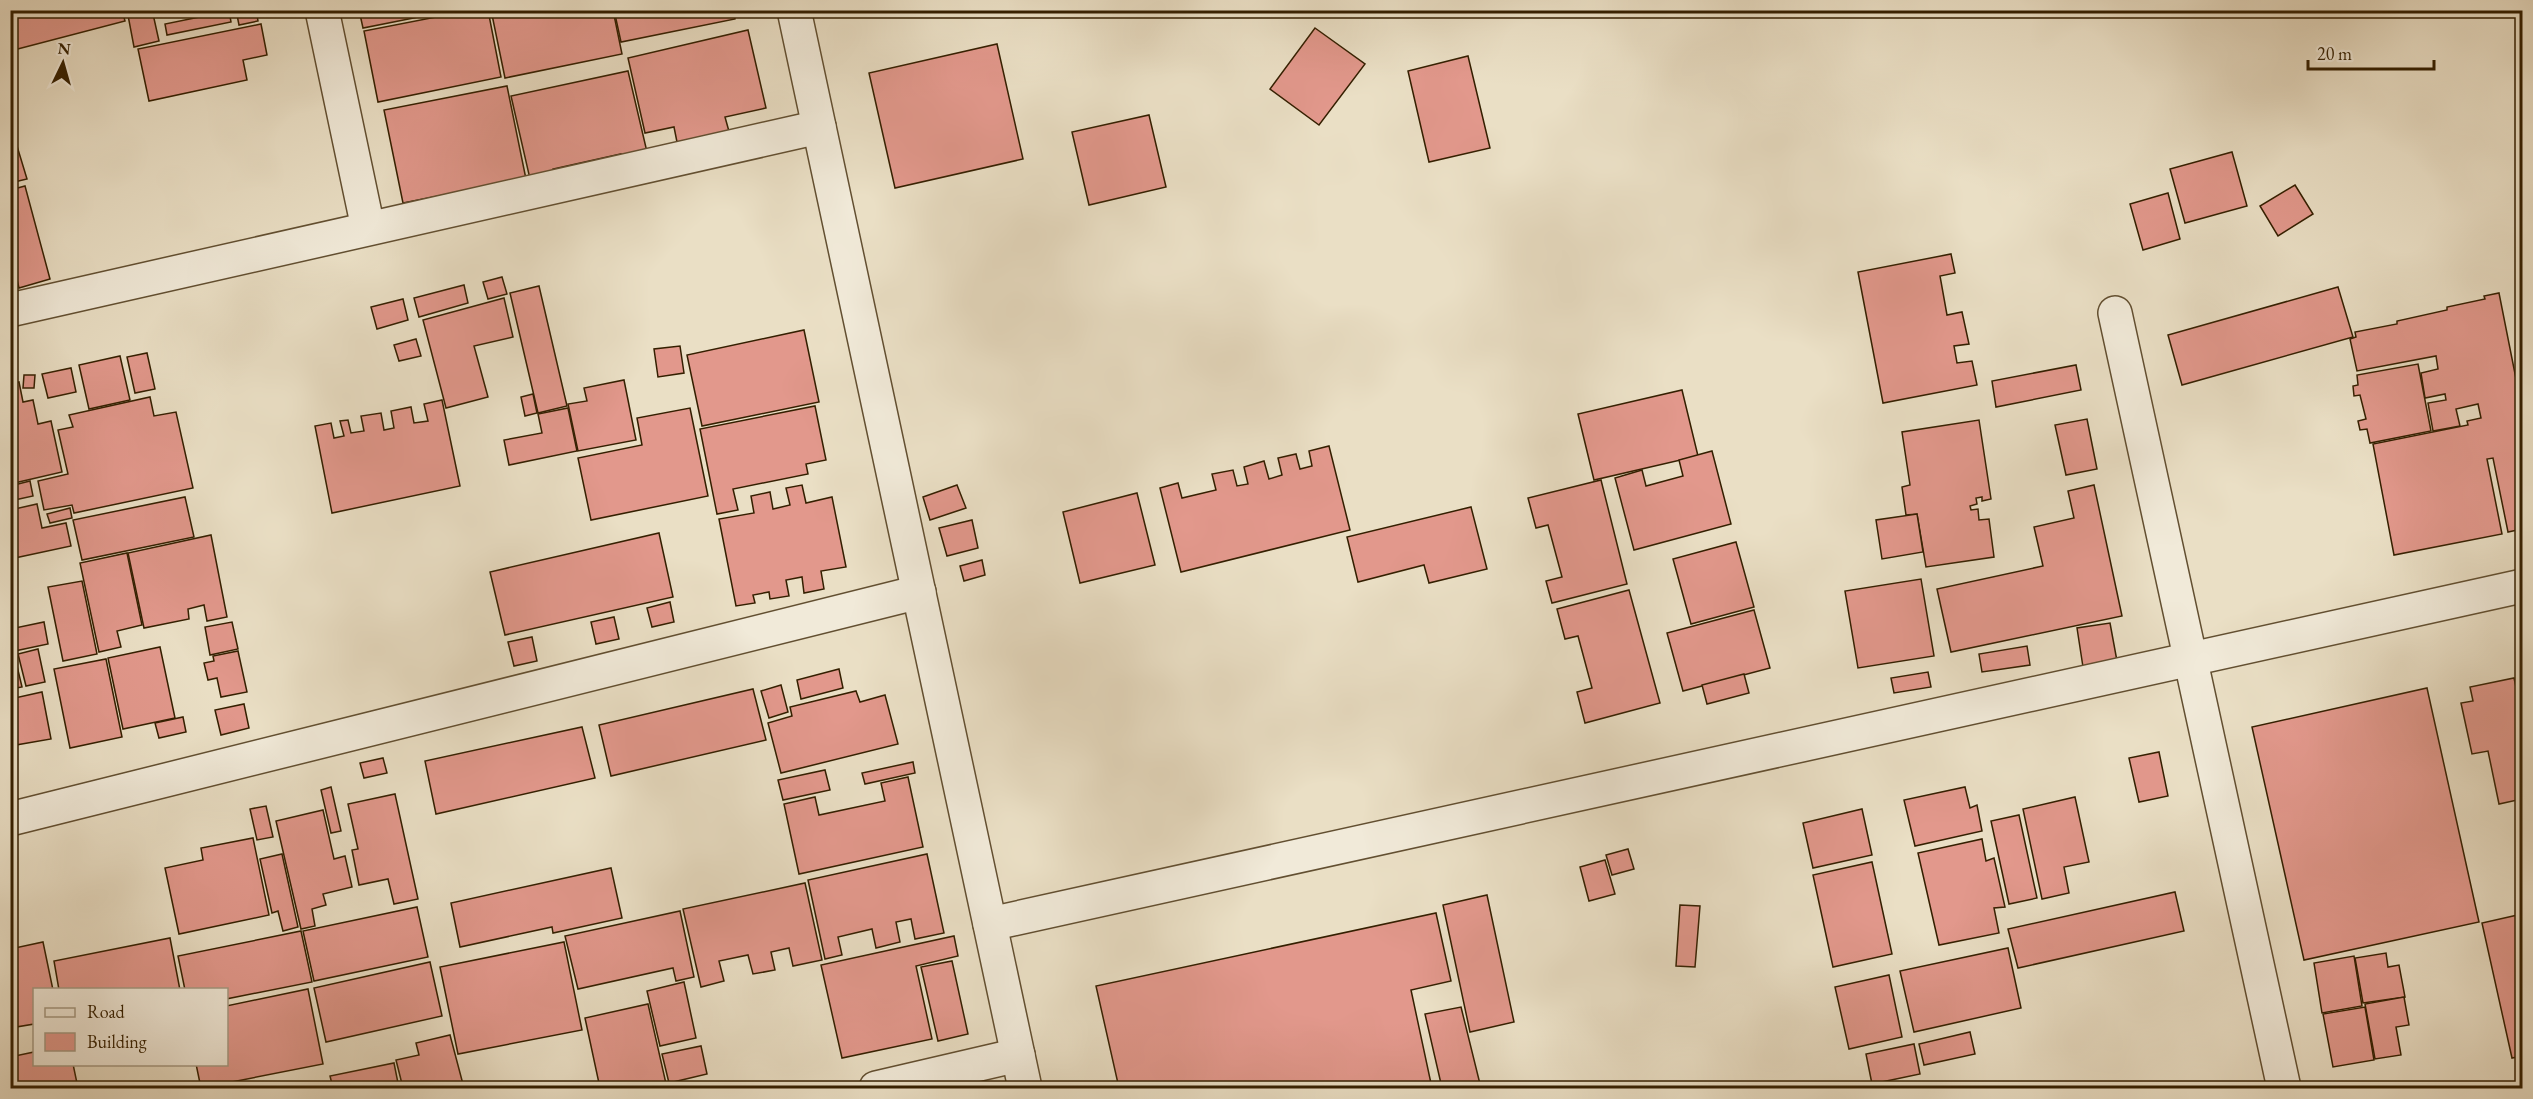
<svg xmlns="http://www.w3.org/2000/svg" width="2533" height="1099" font-family="'EB Garamond',serif">
  <rect width="100%" height="100%" fill="#eadfc5"/>
  <filter id="stains"><feTurbulence type="fractalNoise" baseFrequency=".00333" numOctaves="4"/><feColorMatrix values="0 0 0 0 .2 0 0 0 0 .09 0 0 0 0 .02 0 0 0 .5 -.17"/></filter>
  <radialGradient id="worn" r=".72"><stop offset=".6" stop-color="#630" stop-opacity="0"/><stop offset="1" stop-color="#630" stop-opacity=".3"/></radialGradient>
  <!-- building -->
  <g fill="#e2988c" stroke="#341f00" stroke-width="1.5">
    <path d="M10 10H122L125 21 10 51Z"/>
    <path d="M127 10H173L153 14 159 41 134 47Z"/>
    <path d="M236 10H256L258 21 239 25Z"/>
    <path d="M359 10H428L429 15 363 28Z"/>
    <path d="M472 10H488L501 77 378 102 364 31Z"/>
    <path d="M491 10H520L521 15 542 10H613L622 54 505 78Z"/>
    <path d="M614 10H734L735 19 621 42Z"/>
    <path d="M229 11 231 22 167 35 165 24Z"/>
    <path d="M261 24 267 55 243 60 247 80 149 101 138 49Z"/>
    <path d="M1315 28 1365 64 1319 125 1270 89Z"/>
    <path d="M748 30 766 108 725 117 730 135 678 147 674 127 645 133 628 58Z"/>
    <path d="M997 44 1023 159 895 188 869 73Z"/>
    <path d="M1468 56 1490 148 1429 162 1408 71Z"/>
    <path d="M628 71 647 152 622 158 621 154 553 169 554 175 530 179 511 96Z"/>
    <path d="M507 86 526 179 403 203 384 110Z"/>
    <path d="M10 101 15 119 10 120Z"/>
    <path d="M1149 115 1166 187 1089 205 1072 132Z"/>
    <path d="M10 123 27 179 10 183Z"/>
    <path d="M2232 152 2247 206 2185 223 2170 169Z"/>
    <path d="M2295 185 2313 214 2278 236 2260 206Z"/>
    <path d="M25 186 50 279 19 288 15 272 10 273V190Z"/>
    <path d="M2168 193 2180 239 2143 250 2130 204Z"/>
    <path d="M1951 254 1955 273 1940 276 1947 315 1962 312 1969 344 1954 346 1957 363 1972 361 1977 385 1883 403 1858 272Z"/>
    <path d="M502 277 507 294 488 299 483 282Z"/>
    <path d="M464 285 468 303 419 317 414 298Z"/>
    <path d="M539 286 567 406 538 413 510 293Z"/>
    <path d="M2338 287 2353 337 2182 385 2168 335Z"/>
    <path d="M2499 293 2522 409V529L2508 532 2493 458 2487 459 2502 534 2394 555 2373 444 2468 425 2467 421 2481 418 2478 404 2456 409 2460 426 2433 431 2428 403 2446 400 2445 394 2425 398 2421 373 2438 369 2436 356 2357 371 2350 339 2356 337 2355 332 2397 324V321L2447 310V307L2485 299 2484 296Z"/>
    <path d="M504 298 513 337 474 346 488 397 446 408 423 320Z"/>
    <path d="M403 299 408 320 377 329 371 307Z"/>
    <path d="M804 330 819 402 702 426 687 355Z"/>
    <path d="M416 339 421 356 399 361 394 345Z"/>
    <path d="M680 346 684 373 658 377 654 349Z"/>
    <path d="M147 353 155 389 135 393 127 357Z"/>
    <path d="M120 356 130 400 89 409 79 365Z"/>
    <path d="M2418 364 2431 431 2370 443 2367 429 2360 430 2358 421 2366 419 2360 395 2354 396 2353 386 2358 385 2357 375Z"/>
    <path d="M2076 365 2081 390 1996 407 1992 381Z"/>
    <path d="M71 368 76 392 48 398 42 374Z"/>
    <path d="M24 375H35L34 388H23Z"/>
    <path d="M624 380 636 440 578 451 568 404 587 401 584 388Z"/>
    <path d="M19 382 23 402 33 400 38 424 51 421 62 472 10 484V384Z"/>
    <path d="M1682 390 1698 456 1594 480 1578 414Z"/>
    <path d="M533 394 537 413 525 416 521 397Z"/>
    <path d="M150 397 154 416 176 412 193 488 74 513 72 505 44 510 38 481 68 474 58 430 73 427 69 415Z"/>
    <path d="M442 400 460 486 332 513 315 426 331 423 334 438 344 436 340 421 348 420 351 433 364 431 361 416 381 413 384 430 394 428 391 411 411 407 414 423 428 421 424 404Z"/>
    <path d="M815 406 826 460 806 464 808 474 733 489 738 510 717 514 700 429Z"/>
    <path d="M568 408 577 451 509 465 504 440 542 433 538 414Z"/>
    <path d="M690 408 708 496 591 520 578 458 642 445 637 418Z"/>
    <path d="M2087 419 2097 469 2066 475 2055 425Z"/>
    <path d="M1979 420 1991 499 1982 501V497L1976 498 1977 504 1970 506 1971 510 1978 509 1979 520 1989 519 1994 557 1926 567 1917 514 1906 515 1902 487 1910 485 1902 432Z"/>
    <path d="M1329 446 1350 530 1181 572 1160 488 1178 483 1182 498 1216 490 1212 474 1233 470 1237 486 1248 484 1244 467 1264 461 1269 479 1282 475 1278 458 1296 454 1300 469 1312 466 1309 451Z"/>
    <path d="M1712 451 1731 524 1634 550 1615 478 1642 470 1646 486 1683 476 1679 460Z"/>
    <path d="M1601 480 1627 584 1552 603 1546 581 1562 577 1548 525 1536 528 1528 498Z"/>
    <path d="M30 481 33 496 10 501V486Z"/>
    <path d="M802 485 806 503 832 497 846 567 821 571 824 589 804 593 802 577 786 580 789 596 770 599 769 592 753 595 755 603 736 606 719 519 754 513 751 496 770 492 773 509 790 505 786 488Z"/>
    <path d="M957 485 966 508 930 520 923 497Z"/>
    <path d="M2094 485 2122 616 1951 652 1937 589 2043 566 2034 527 2074 518 2068 491Z"/>
    <path d="M1137 493 1155 565 1080 583 1063 512Z"/>
    <path d="M185 497 194 537 82 560 73 520Z"/>
    <path d="M37 504 42 528 66 523 71 546 10 559V510Z"/>
    <path d="M1471 507 1487 569 1429 583 1424 565 1358 582 1347 537Z"/>
    <path d="M70 508 72 518 50 523 47 514Z"/>
    <path d="M1917 514 1923 552 1882 559 1876 520Z"/>
    <path d="M972 520 978 548 947 556 939 528Z"/>
    <path d="M659 533 673 597 505 635 490 572Z"/>
    <path d="M211 535 227 617 207 621 204 605 188 609 189 619 144 628 128 553Z"/>
    <path d="M1736 542 1754 607 1691 624 1673 559Z"/>
    <path d="M127 553 142 625 117 631 121 647 99 652 80 563Z"/>
    <path d="M982 560 985 575 964 581 960 566Z"/>
    <path d="M1921 579 1934 656 1858 668 1845 591Z"/>
    <path d="M82 581 97 654 63 661 48 587Z"/>
    <path d="M1629 590 1660 703 1585 723 1577 692 1592 688 1578 636 1565 639 1557 609Z"/>
    <path d="M670 602 674 622 652 627 647 608Z"/>
    <path d="M1754 610 1770 668 1683 691 1667 633Z"/>
    <path d="M614 617 619 639 596 644 591 622Z"/>
    <path d="M44 622 48 644 10 652V629Z"/>
    <path d="M232 622 238 649 210 655 205 627Z"/>
    <path d="M2110 623 2117 661 2083 667 2077 628Z"/>
    <path d="M532 637 537 661 514 666 508 642Z"/>
    <path d="M2027 646 2030 665 1982 672 1979 654Z"/>
    <path d="M160 647 175 718 123 729 108 658Z"/>
    <path d="M38 649 45 682 26 686 18 654Z"/>
    <path d="M238 651 247 692 221 697 217 678 208 680 204 663 214 661 213 656Z"/>
    <path d="M106 659 122 737 70 748 54 669Z"/>
    <path d="M17 666 22 687 10 689V667Z"/>
    <path d="M839 669 843 688 801 699 797 680Z"/>
    <path d="M1928 672 1931 687 1894 693 1891 678Z"/>
    <path d="M1744 674 1749 693 1707 704 1702 685Z"/>
    <path d="M2514 678 2518 696 2522 695V799L2499 804 2488 751 2472 754 2461 703 2473 701 2470 687Z"/>
    <path d="M781 685 788 712 769 718 761 691Z"/>
    <path d="M2427 688 2479 922 2304 960 2252 727Z"/>
    <path d="M753 689 766 740 611 776 599 725Z"/>
    <path d="M856 691 860 702 885 695 898 744 781 773 768 723 792 716 790 707Z"/>
    <path d="M42 692 51 739 10 746V699Z"/>
    <path d="M244 704 249 728 221 735 215 710Z"/>
    <path d="M183 717 186 732 159 738 155 723Z"/>
    <path d="M582 727 595 778 436 814 425 761Z"/>
    <path d="M2159 752 2168 796 2139 802 2129 758Z"/>
    <path d="M383 758 387 773 364 778 360 763Z"/>
    <path d="M913 762 915 773 865 784 862 773Z"/>
    <path d="M825 770 830 790 783 800 778 780Z"/>
    <path d="M908 777 923 847 799 874 784 804 815 797 819 815 885 801 881 783Z"/>
    <path d="M331 787 341 831 331 833 321 790Z"/>
    <path d="M1965 787 1970 808 1977 805 1982 831 1915 846 1904 800Z"/>
    <path d="M395 794 418 899 394 904 388 879 359 885 352 850 358 849 348 804Z"/>
    <path d="M2075 797 2089 862 2064 867 2069 893 2042 899 2023 809Z"/>
    <path d="M266 806 273 837 257 840 250 809Z"/>
    <path d="M1862 809 1872 855 1813 868 1803 823Z"/>
    <path d="M323 810 334 859 345 856 352 887 323 894 326 905 312 909 315 926 301 929 276 821Z"/>
    <path d="M2019 815 2037 898 2009 904 1991 821Z"/>
    <path d="M253 838 269 915 179 934 165 868 203 860 201 848Z"/>
    <path d="M1982 839 1986 861 1994 858 2005 907 1994 908 1999 933 1939 945 1918 853Z"/>
    <path d="M1628 849 1634 869 1612 875 1606 855Z"/>
    <path d="M282 854 298 927 283 931 278 911 272 913 260 859Z"/>
    <path d="M927 854 944 933 915 939 911 919 896 922 900 942 876 948 872 929 838 937 842 955 825 959 808 880Z"/>
    <path d="M1605 860 1615 894 1589 901 1580 867Z"/>
    <path d="M1872 862 1892 954 1833 967 1813 875Z"/>
    <path d="M611 868 622 918 553 933 552 927 460 947 451 903Z"/>
    <path d="M805 883 822 960 793 966 789 948 771 952 775 970 753 974 748 955 719 961 724 981 701 987 683 909Z"/>
    <path d="M2175 892 2184 931 2018 968 2008 929Z"/>
    <path d="M1487 895 1514 1022 1470 1032 1443 905Z"/>
    <path d="M1680 905 1700 906 1695 967 1676 966Z"/>
    <path d="M417 907 428 957 314 981 303 931Z"/>
    <path d="M680 911 694 977 676 981 673 968 578 989 565 936Z"/>
    <path d="M1436 913 1451 981 1411 990 1432 1088H1119L1096 986Z"/>
    <path d="M2522 914V1056L2512 1058 2482 923Z"/>
    <path d="M301 931 312 982 226 999V990H185L178 956Z"/>
    <path d="M954 936 958 956 916 966 932 1039 842 1058 821 965Z"/>
    <path d="M170 938 180 990H59L54 961Z"/>
    <path d="M43 942 53 990H34V1024L10 1028V949Z"/>
    <path d="M564 942 582 1030 458 1054 440 967Z"/>
    <path d="M2008 948 2021 1008 1914 1032 1900 971Z"/>
    <path d="M2386 953 2388 967 2399 965 2405 997 2363 1003 2355 958Z"/>
    <path d="M2354 956 2362 1006 2322 1013 2314 963Z"/>
    <path d="M952 961 968 1034 938 1041 921 967Z"/>
    <path d="M430 962 442 1016 326 1042 314 988Z"/>
    <path d="M1889 975 1902 1037 1849 1049 1835 987Z"/>
    <path d="M684 982 696 1038 660 1046 647 991Z"/>
    <path d="M308 989 323 1064 201 1088 196 1064H226V1006Z"/>
    <path d="M2404 997 2409 1025 2396 1027 2401 1055 2375 1059 2365 1004Z"/>
    <path d="M648 1004 667 1088H600L585 1018Z"/>
    <path d="M1461 1007 1481 1088H1442L1425 1014Z"/>
    <path d="M2365 1007 2374 1060 2333 1067 2323 1014Z"/>
    <path d="M1970 1032 1975 1054 1924 1065 1919 1044Z"/>
    <path d="M450 1035 464 1088H403L396 1060 419 1055 416 1043Z"/>
    <path d="M1914 1044 1920 1074 1872 1084 1866 1054Z"/>
    <path d="M701 1046 707 1074 669 1083 662 1054Z"/>
    <path d="M34 1052V1064H73L78 1088H12L10 1057Z"/>
    <path d="M394 1063 399 1088H333L330 1076Z"/>
  </g>
  <g fill="none" stroke-linecap="round" stroke-linejoin="round">
    <defs>
      <g id="minor">
        <path d="M322 10 368 228"/>
        <path d="M794 10 1025 1088"/>
        <path d="M10 310 819 127"/>
        <path d="M2115 313 2284 1088"/>
        <path d="M10 819 919 592"/>
        <path d="M990 924 2522 586"/>
        <path d="M876 1088 1018 1055"/>
      </g>
    </defs>
    <!-- minor casing -->
    <use href="#minor" stroke="#624f31" stroke-width="36"/>
    <!-- minor -->
    <use href="#minor" stroke="#f1ead9" stroke-width="33"/>
  </g>
  <!-- margin -->
  <rect width="2533" height="1099" fill="none" stroke="#eadfc5" stroke-width="36"/>
  <rect x="12" y="12" width="2509" height="1075" fill="none" stroke="#341f00" stroke-width="3"/>
  <rect x="18" y="18" width="2497" height="1063" fill="none" stroke="#341f00" stroke-width="1.5"/>
  <!-- legend -->
  <rect x="33" y="988" width="195" height="78" fill="#f1ead9" stroke="#a59982" stroke-width="1.5"/>
  <rect x="45" y="1008" width="30" height="9" fill="#f1ead9" stroke="#a59982" stroke-width="1.5"/>
  <text x="87" y="1018" font-size="18" fill="#341f00">Road</text>
  <rect x="45" y="1033" width="30" height="18" fill="#e2988c" stroke="#a59982" stroke-width="1.5"/>
  <text x="87" y="1048" font-size="18" fill="#341f00">Building</text>
  <!-- north arrow -->
  <g transform="translate(63 63) rotate(5)" stroke="#f1ead9" stroke-width="4.5" paint-order="stroke">
  <path d="M0-4.5L10 22L0 15L-10 22Z" fill="#341f00"/>
  <text y="-9" font-size="16" font-weight="bold" text-anchor="middle" fill="#341f00">N</text>
  </g>
  <!-- scale -->
  <path d="M2308 60v9h126v-9" fill="none" stroke="#341f00" stroke-width="3"/>
  <text x="2317" y="60" font-size="18" fill="#341f00" stroke="#f1ead9" stroke-width="4.5" paint-order="stroke">20 m</text>
  <rect width="100%" height="100%" filter="url(#stains)"/>
  <rect width="100%" height="100%" fill="url(#worn)"/>
</svg>
